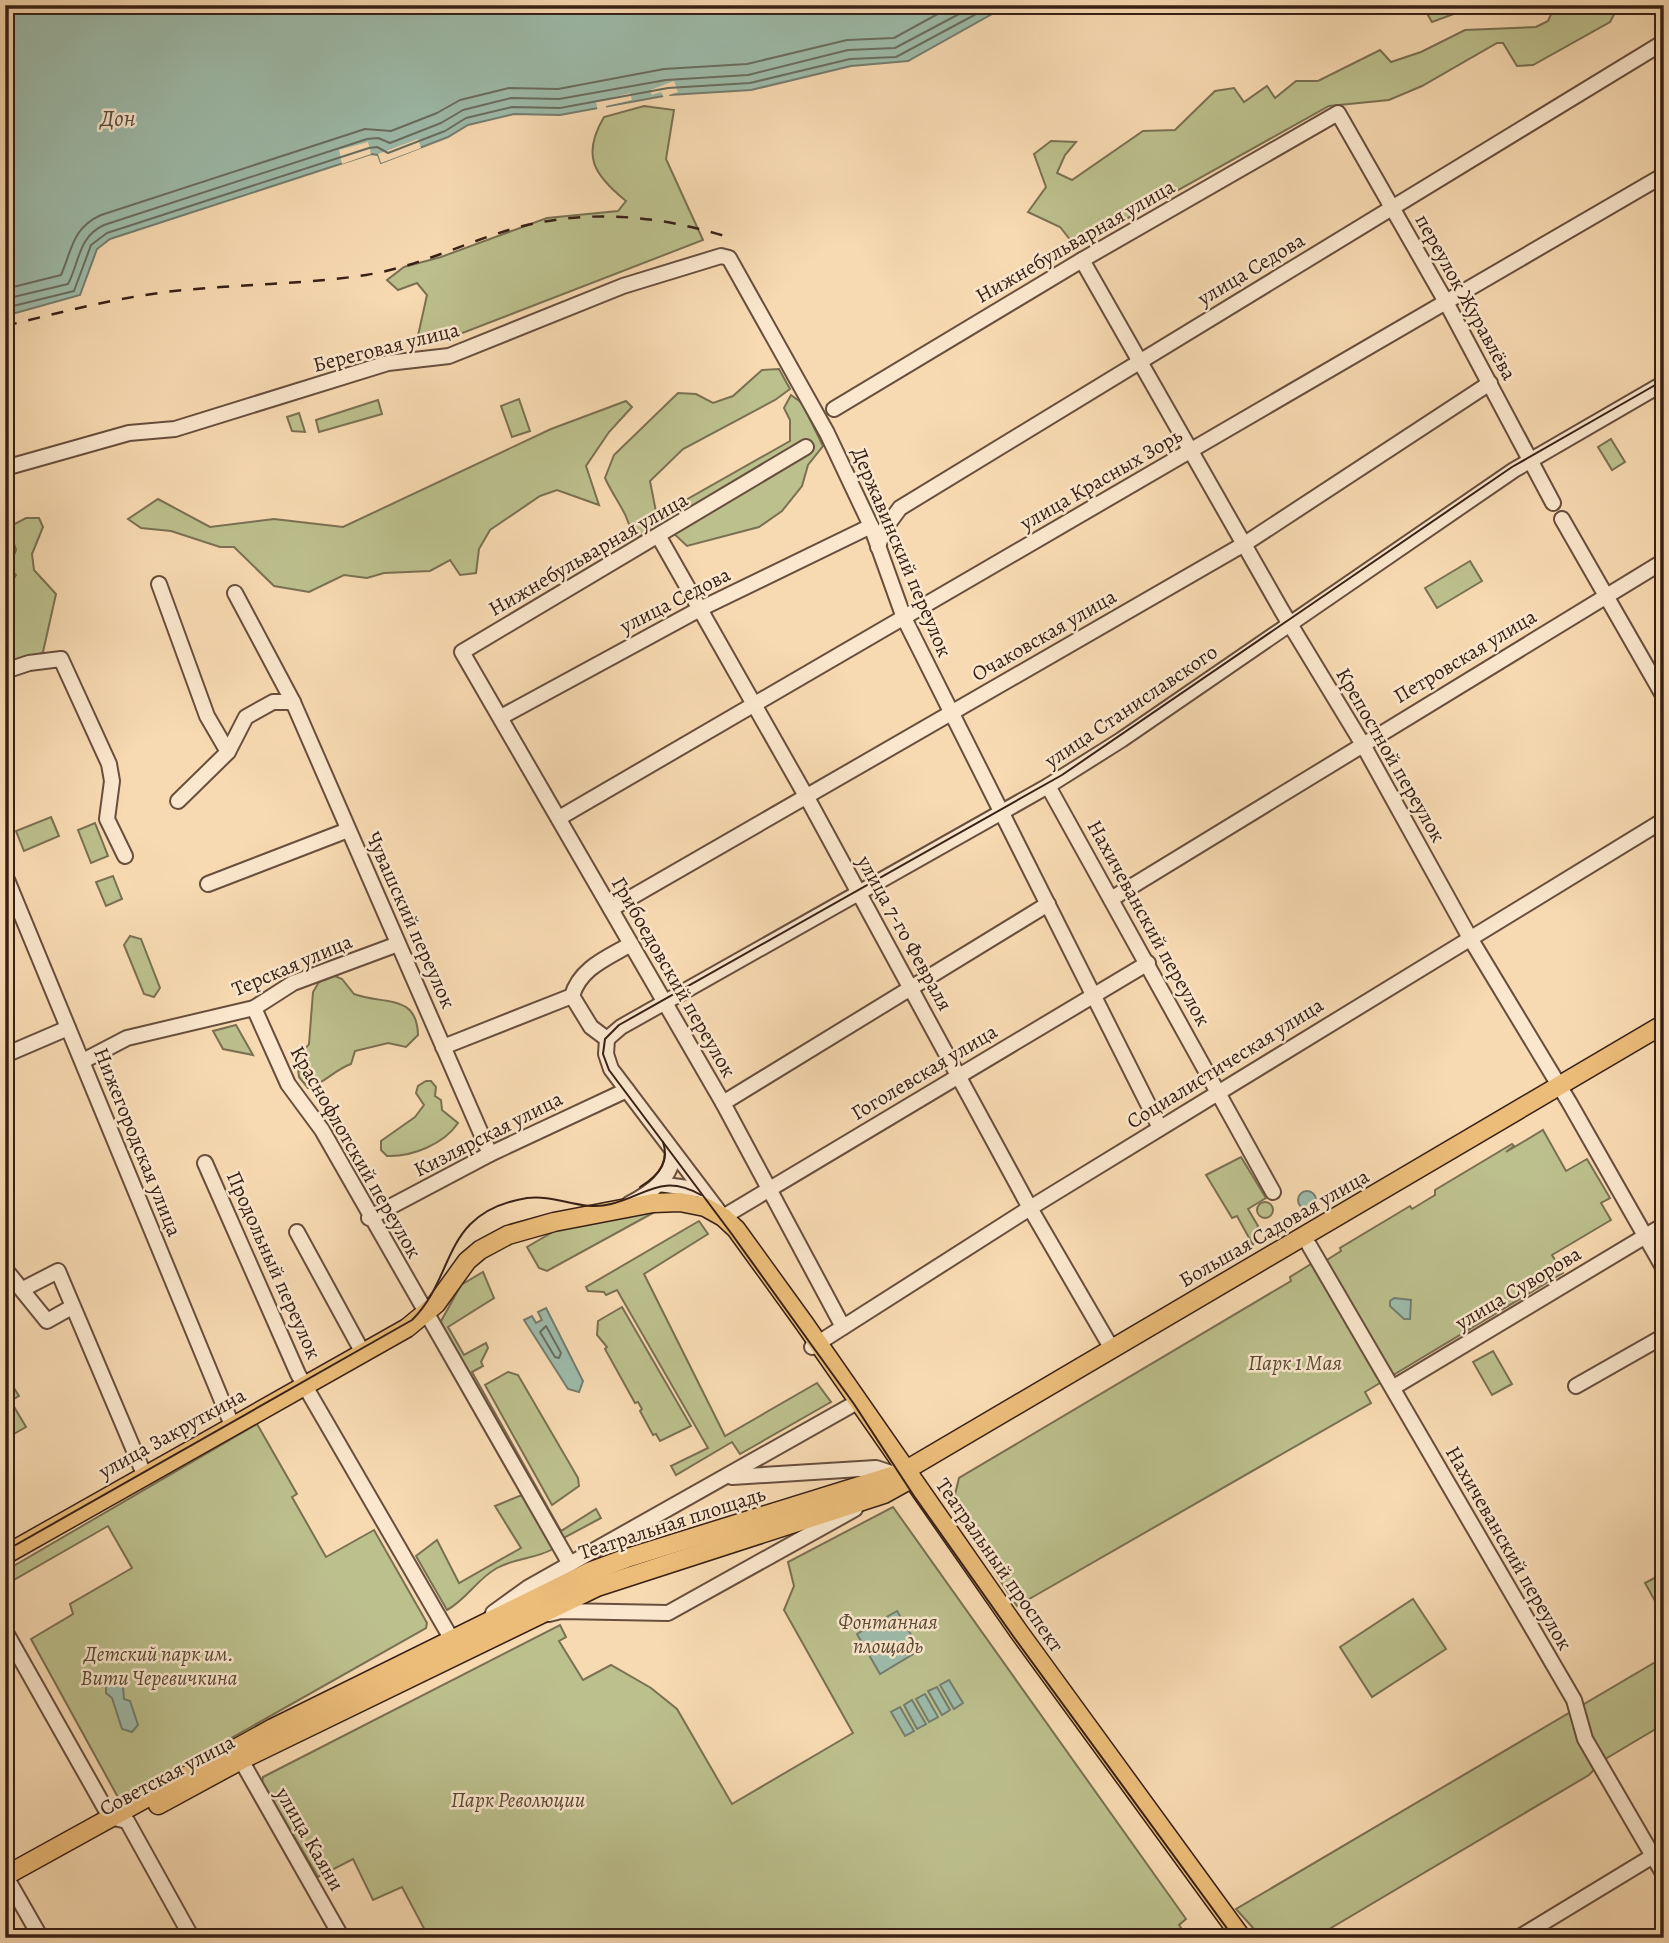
<svg xmlns="http://www.w3.org/2000/svg" width="1669" height="1943" font-family="Alegreya,serif">
  <rect width="100%" height="100%" fill="#f8dab2"/>
  <filter id="stains"><feTurbulence type="fractalNoise" baseFrequency=".00286" numOctaves="4"/><feColorMatrix values="0 0 0 0 .2 0 0 0 0 .09 0 0 0 0 .02 0 0 0 .5 -.17"/></filter>
  <radialGradient id="worn" r=".72"><stop offset=".6" stop-color="#630" stop-opacity="0"/><stop offset="1" stop-color="#630" stop-opacity=".3"/></radialGradient>
  <!-- green -->
  <g fill="#bcc08d" stroke="#7a7052" stroke-width="2">
    <path d="M1422 5H1478L1432 22Z"/>
    <path d="M1619 5 1610 22 1533 65 1517 66 1503 43H1497L1422 86 1389 100 1329 106 1076 247 1060 227 1028 212 1046 187 1034 154 1051 141 1076 142 1065 155 1057 173 1072 180 1143 131 1175 130 1215 91 1234 88 1244 102 1267 86 1275 98 1296 81H1318L1380 50 1391 62 1421 52 1465 30 1536 27 1548 21 1555 6Z"/>
    <path d="M644 106 674 110 666 159 703 240 439 342 417 340 427 295 417 283 398 290 387 280 404 267 441 257 547 218 618 211 626 201C594 175 581 156 604 117Z"/>
    <path d="M779 369 790 389 775 400 683 449 650 481 659 527 646 536 632 535C627 511 615 500 605 478L614 455 678 393 696 394 713 403 733 396 762 370Z"/>
    <path d="M791 395 802 403 823 446 808 465 802 486 782 511 759 527 687 546 669 529 668 510 790 441V420L784 408Z"/>
    <path d="M519 399 530 431 512 437 501 406Z"/>
    <path d="M378 400 382 414 319 432 316 420Z"/>
    <path d="M626 401 632 407 609 432 586 466 599 505 557 490 540 496 490 530 479 549 476 573 460 575 450 560 430 571 384 573 367 578 344 575 309 592 274 586 234 547H220L171 531 141 528 128 519 158 499 210 527 274 519 343 527 551 429Z"/>
    <path d="M299 413 305 432 292 431 287 417Z"/>
    <path d="M1611 439 1625 462 1612 470 1598 447Z"/>
    <path d="M26 518H39L43 527 32 554 34 570 56 594 43 652 29 660 5 663V593L16 575 9 568 16 550 9 527Z"/>
    <path d="M1470 561 1482 581 1437 608 1425 588Z"/>
    <path d="M51 817 59 836 24 851 16 831Z"/>
    <path d="M95 823 108 856 91 863 78 830Z"/>
    <path d="M113 876 122 899 106 906 96 882Z"/>
    <path d="M130 936 141 939 160 988 154 997 144 994 124 945Z"/>
    <path d="M335 976 342 979 354 994C383 1005 417 993 418 1035L406 1047 388 1043 355 1051 351 1064C334 1070 325 1083 308 1088L299 1077 297 1060 309 1044 313 992 319 982Z"/>
    <path d="M236 1025 253 1055 223 1049 213 1031Z"/>
    <path d="M426 1081H431L436 1087 435 1096 441 1100 442 1110 458 1123C444 1144 412 1157 387 1156L381 1150V1141L415 1117 424 1105 416 1093 418 1086Z"/>
    <path d="M1543 1130 1566 1171 1587 1159 1610 1198 1601 1203 1611 1220 1552 1255 1563 1273 1365 1392 1371 1403 1017 1606 964 1526 953 1503 959 1478 1291 1281 1290 1277 1311 1264 1314 1268 1341 1251 1340 1248 1410 1206 1412 1209 1435 1195V1190L1512 1144 1514 1146 1506 1152Z"/>
    <path d="M1241 1157 1266 1198 1248 1209 1258 1226 1253 1245 1237 1216 1232 1218 1206 1175Z"/>
    <circle cx="1265" cy="1210" r="8"/>
    <path d="M662 1208 547 1271 539 1268 527 1247 558 1229Z"/>
    <path d="M699 1221 708 1234 644 1274 725 1436 817 1383 831 1402 740 1454 732 1442 676 1475 671 1466 708 1448 617 1290 606 1295 604 1292 588 1291 586 1287Z"/>
    <path d="M483 1272 494 1298 448 1327 464 1355 486 1343 488 1348 481 1362 483 1366 472 1372 561 1531 596 1509 601 1518 560 1540 440 1323 461 1285Z"/>
    <path d="M622 1307 691 1426 660 1441 656 1434 653 1435 640 1411 642 1409 638 1402 635 1403 605 1349 607 1347 597 1335 598 1321Z"/>
    <path d="M1493 1351 1512 1384 1492 1395 1473 1362Z"/>
    <path d="M508 1372 518 1375 578 1478 579 1486 552 1505 485 1385Z"/>
    <path d="M5 1374 19 1396 5 1404Z"/>
    <path d="M13 1405 26 1427 5 1439V1409Z"/>
    <path d="M257 1424 297 1494 292 1497 326 1557 374 1530 427 1623 426 1628 120 1801 31 1639 73 1614 70 1604 132 1568 108 1526 5 1585V1571Z"/>
    <path d="M522 1495 553 1549C535 1559 515 1558 497 1568 477 1579 467 1599 447 1610L416 1556 437 1540 459 1583 521 1548 495 1506Z"/>
    <path d="M893 1507 1186 1919 1179 1925 1184 1932 1176 1938H429L402 1887 373 1900 353 1859 318 1877 262 1782 263 1777 560 1625 566 1637 559 1641 583 1680 611 1665 651 1688 677 1709 732 1804 853 1733 784 1610 794 1586 788 1562Z"/>
    <path d="M1664 1573V1596L1655 1601 1645 1583Z"/>
    <path d="M1413 1599 1446 1649 1372 1697 1340 1647Z"/>
    <path d="M1664 1657V1724L1602 1761 1589 1775 1314 1938H1262L1236 1909Z"/>
  </g>
  <!-- water -->
  <g fill="#9dbbaa" stroke="#757d6f" stroke-width="2">
    <path d="M5 5H1008L908 61 851 66 751 90 669 95 560 115 514 114 468 125 448 137 381 163 378 155 371 154 110 239 97 249 80 295 5 316Z"/>
    <circle cx="1307" cy="1200" r="9"/>
    <path d="M1394 1298 1411 1300 1410 1319H1404L1390 1306V1301Z"/>
    <path d="M546 1308 583 1381 579 1392 568 1389 524 1320 532 1316 536 1323 542 1320 538 1312Z"/>
    <path d="M897 1611 920 1650 880 1674 857 1634Z"/>
    <path d="M949 1680 963 1703 954 1709 940 1685Z"/>
    <path d="M114 1681 123 1687 124 1699 130 1701 138 1725 132 1732 122 1729 112 1698 106 1693V1687Z"/>
    <path d="M937 1687 950 1710 942 1715 928 1691Z"/>
    <path d="M925 1694 938 1717 929 1722 916 1699Z"/>
    <path d="M912 1700 926 1724 917 1729 904 1705Z"/>
    <path d="M900 1707 914 1731 905 1736 891 1712Z"/>
  </g>
  <!-- pier -->
  <g fill="#f8dab2">
    <path d="M674 81 678 92 669 95 670 98 665 100 661 92 652 95 650 90Z"/>
    <path d="M630 93 632 100 606 106V110L598 112 596 102Z"/>
    <path d="M418 139 421 148 381 163 378 154Z"/>
    <path d="M368 142 371 154 342 164 339 150Z"/>
  </g>
  <g fill="none" stroke-linecap="round" stroke-linejoin="round">
    <!-- shore -->
    <g stroke="#6a6e60" stroke-width="2">
      <path d="M5 289 61 275C72 250 72 228 101 215L365 129 391 131 437 113 460 100 509 88 558 89 664 69 747 64 847 40 894 38 954 5"/>
      <path d="M5 299 68 284C80 261 78 237 104 225L367 139 378 138 390 143 441 123 463 110 511 98 559 99 666 80 748 75 848 50 895 48 976 5"/>
      <path d="M5 308 74 291 91 245 107 233 369 148 377 147 388 153 445 131 466 118 512 107 560 108 668 88 750 83 850 59 896 57 993 5"/>
      <path d="M546 1326 561 1353 559 1358 555 1357 540 1332Z"/>
    </g>
    <defs>
      <g id="minor">
        <path d="M1082 260 1282 611 1362 743 1470 938 1569 1102 1664 1269"/>
        <path d="M834 409 1082 260 1338 113 1446 302 1553 503"/>
        <path d="M806 447 462 652 723 1103 843 1327"/>
        <path d="M5 468 129 433 175 429 388 363 449 356 623 286 721 256 729 258 827 433 871 526 904 618 1160 1128"/>
        <path d="M1562 519 1664 697"/>
        <path d="M659 537 810 803 1030 1208 1112 1349"/>
        <path d="M878 547 883 531 900 508 1664 42"/>
        <path d="M159 584 207 716 228 752"/>
        <path d="M235 593 293 702 490 1154"/>
        <path d="M5 671 29 663 61 659 109 764 112 781 107 819 125 856"/>
        <path d="M501 717 698 610 871 526"/>
        <path d="M1048 786 1273 1192"/>
        <path d="M178 801 228 752 246 717 273 702H293"/>
        <path d="M559 818 1664 175"/>
        <path d="M5 875 232 1425"/>
        <path d="M208 884 348 830"/>
        <path d="M1111 899 1664 561"/>
        <path d="M611 909 1246 543 1490 383"/>
        <path d="M572 996 591 1027 607 1039"/>
        <path d="M254 1008 288 1084 322 1130 570 1564"/>
        <path d="M607 1039 621 1027 1048 786 1121 740 1514 470 1664 383"/>
        <path d="M607 1039 606 1054 611 1069 723 1217 1148 963"/>
        <path d="M443 1047 572 996C580 968 607 958 631 944"/>
        <path d="M5 1055 68 1028"/>
        <path d="M83 1061 127 1038 254 1008 293 983 398 944"/>
        <path d="M723 1103 1048 904"/>
        <path d="M205 1163 298 1374 451 1638"/>
        <path d="M659 1184 702 1190"/>
        <path d="M629 1204C650 1193 673 1178 673 1152"/>
        <path d="M369 1218 490 1154 627 1090"/>
        <path d="M297 1232 363 1353"/>
        <path d="M1309 1245 1574 1700 1585 1739 1664 1875"/>
        <path d="M5 1269 47 1321 72 1307"/>
        <path d="M23 1289 58 1271 144 1474"/>
        <path d="M812 1347 1030 1208 1664 820"/>
        <path d="M1576 1386 1664 1336"/>
        <path d="M1394 1387 1664 1225"/>
        <path d="M732 1477 876 1468 897 1475"/>
        <path d="M493 1613 529 1587 852 1405"/>
        <path d="M549 1614 561 1611 668 1613 855 1509"/>
        <path d="M5 1631 110 1817 127 1821 192 1938"/>
        <path d="M241 1760 342 1938"/>
        <path d="M5 1875 41 1938"/>
        <path d="M1518 1938 1653 1856"/>
      </g>
      <g id="major">
        <path d="M5 1555 407 1328 436 1304 467 1261 480 1250 508 1235 554 1222 653 1203 680 1202 705 1207 723 1217 736 1229 804 1323 1019 1632 1242 1938"/>
        <path d="M158 1805 241 1760 597 1587 884 1494 911 1479"/>
        <path d="M5 1876 273 1728 589 1572 627 1558 901 1473 1664 1024"/>
      </g>
    </defs>
    <!-- minor casing -->
    <use href="#minor" stroke="#684e3d" stroke-width="18"/>
    <!-- major casing -->
    <use href="#major" stroke="#382016" stroke-width="21"/>
    <!-- minor -->
    <use href="#minor" stroke="#fae7cd" stroke-width="14"/>
    <!-- major -->
    <use href="#major" stroke="#ecbd79" stroke-width="18"/>
    <!-- tram -->
    <g stroke="#382016" stroke-width="2">
      <path d="M640 1187C657 1177 670 1162 663 1142"/>
      <path d="M5 1551 412 1320C457 1276 440 1212 527 1198 556 1194 582 1212 611 1204 647 1195 662 1173 701 1195"/>
      <path d="M1234 1938 1013 1636 914 1496 854 1404 731 1233 609 1070 603 1054 605 1039 619 1025 1062 775 1512 467 1664 380"/>
    </g>
    <!-- rail -->
    <path stroke="#382016" stroke-width="2.5" stroke-dasharray="12 12" stroke-linecap="butt" d="M5 326C58 313 111 299 166 292 232 284 300 285 366 275 417 267 464 243 512 229 586 208 659 215 731 238"/>
  </g>
  <g text-anchor="middle" dominant-baseline="central" stroke-width="5" stroke-linejoin="round" paint-order="stroke">
    <!-- street labels -->
    <g font-size="21" fill="#382016" stroke="#fae7cd">
      <text transform="translate(1075 241) rotate(-30)">Нижнебульварная улица</text>
      <text transform="translate(1251 269) rotate(-31)">улица Седова</text>
      <text transform="translate(1466 297) rotate(61)">переулок Журавлёва</text>
      <text transform="translate(386 347) rotate(-14)">Береговая улица</text>
      <text transform="translate(1101 479) rotate(-30)">улица Красных Зорь</text>
      <text transform="translate(902 552) rotate(67)">Державинский переулок</text>
      <text transform="translate(588 554) rotate(-30)">Нижнебульварная улица</text>
      <text transform="translate(675 600) rotate(-27)">улица Седова</text>
      <text transform="translate(1044 635) rotate(-30)">Очаковская улица</text>
      <text transform="translate(1465 656) rotate(-31)">Петровская улица</text>
      <text transform="translate(1131 706) rotate(-34)">улица Станиславского</text>
      <text transform="translate(1391 755) rotate(60)">Крепостной переулок</text>
      <text transform="translate(411 920) rotate(66)">Чувашский переулок</text>
      <text transform="translate(1149 923) rotate(61)">Нахичеванский переулок</text>
      <text transform="translate(905 933) rotate(61)">улица 7-го Февраля</text>
      <text transform="translate(292 965) rotate(-23)">Терская улица</text>
      <text transform="translate(674 977) rotate(60)">Грибоедовский переулок</text>
      <text transform="translate(1225 1063) rotate(-32)">Социалистическая улица</text>
      <text transform="translate(924 1072) rotate(-31)">Гоголевская улица</text>
      <text transform="translate(488 1134) rotate(-27)">Кизлярская улица</text>
      <text transform="translate(138 1142) rotate(68)">Нижегородская улица</text>
      <text transform="translate(356 1152) rotate(60)">Краснофлотский переулок</text>
      <text transform="translate(1274 1228) rotate(-30)">Большая Садовая улица</text>
      <text transform="translate(274 1265) rotate(66)">Продольный переулок</text>
      <text transform="translate(1518 1288) rotate(-31)">улица Суворова</text>
      <text transform="translate(172 1433) rotate(-29)">улица Закруткина</text>
      <text transform="translate(672 1523) rotate(-18)">Театральная площадь</text>
      <text transform="translate(1509 1548) rotate(60)">Нахичеванский переулок</text>
      <text transform="translate(1000 1565) rotate(55)">Театральный проспект</text>
      <text transform="translate(167 1775) rotate(-28)">Советская улица</text>
      <text transform="translate(310 1839) rotate(60)">улица Каяни</text>
    </g>
    <!-- park labels -->
    <g font-size="21" font-style="italic" fill="#594834" stroke="#fae7cd">
      <text x="1295" y="1363">Парк 1 Мая</text>
      <text x="888" y="1622">Фонтанная<tspan x="888" dy="24">площадь</tspan></text>
      <text x="159" y="1654">Детский парк им.<tspan x="159" dy="24">Вити Черевичкина</tspan></text>
      <text x="518" y="1800">Парк Революции</text>
    </g>
    <!-- water labels -->
    <g font-size="23" font-style="italic" fill="#564e42" stroke="#fae7cd">
      <text x="118" y="118">Дон</text>
    </g>
  </g>
  <!-- margin -->
  <rect width="1669" height="1943" fill="none" stroke="#f8dab2" stroke-width="28"/>
  <rect x="7" y="7" width="1655" height="1929" fill="none" stroke="#382016" stroke-width="3.5"/>
  <rect x="14" y="14" width="1641" height="1915" fill="none" stroke="#382016" stroke-width="2"/>
  <rect width="100%" height="100%" filter="url(#stains)"/>
  <rect width="100%" height="100%" fill="url(#worn)"/>
</svg>
